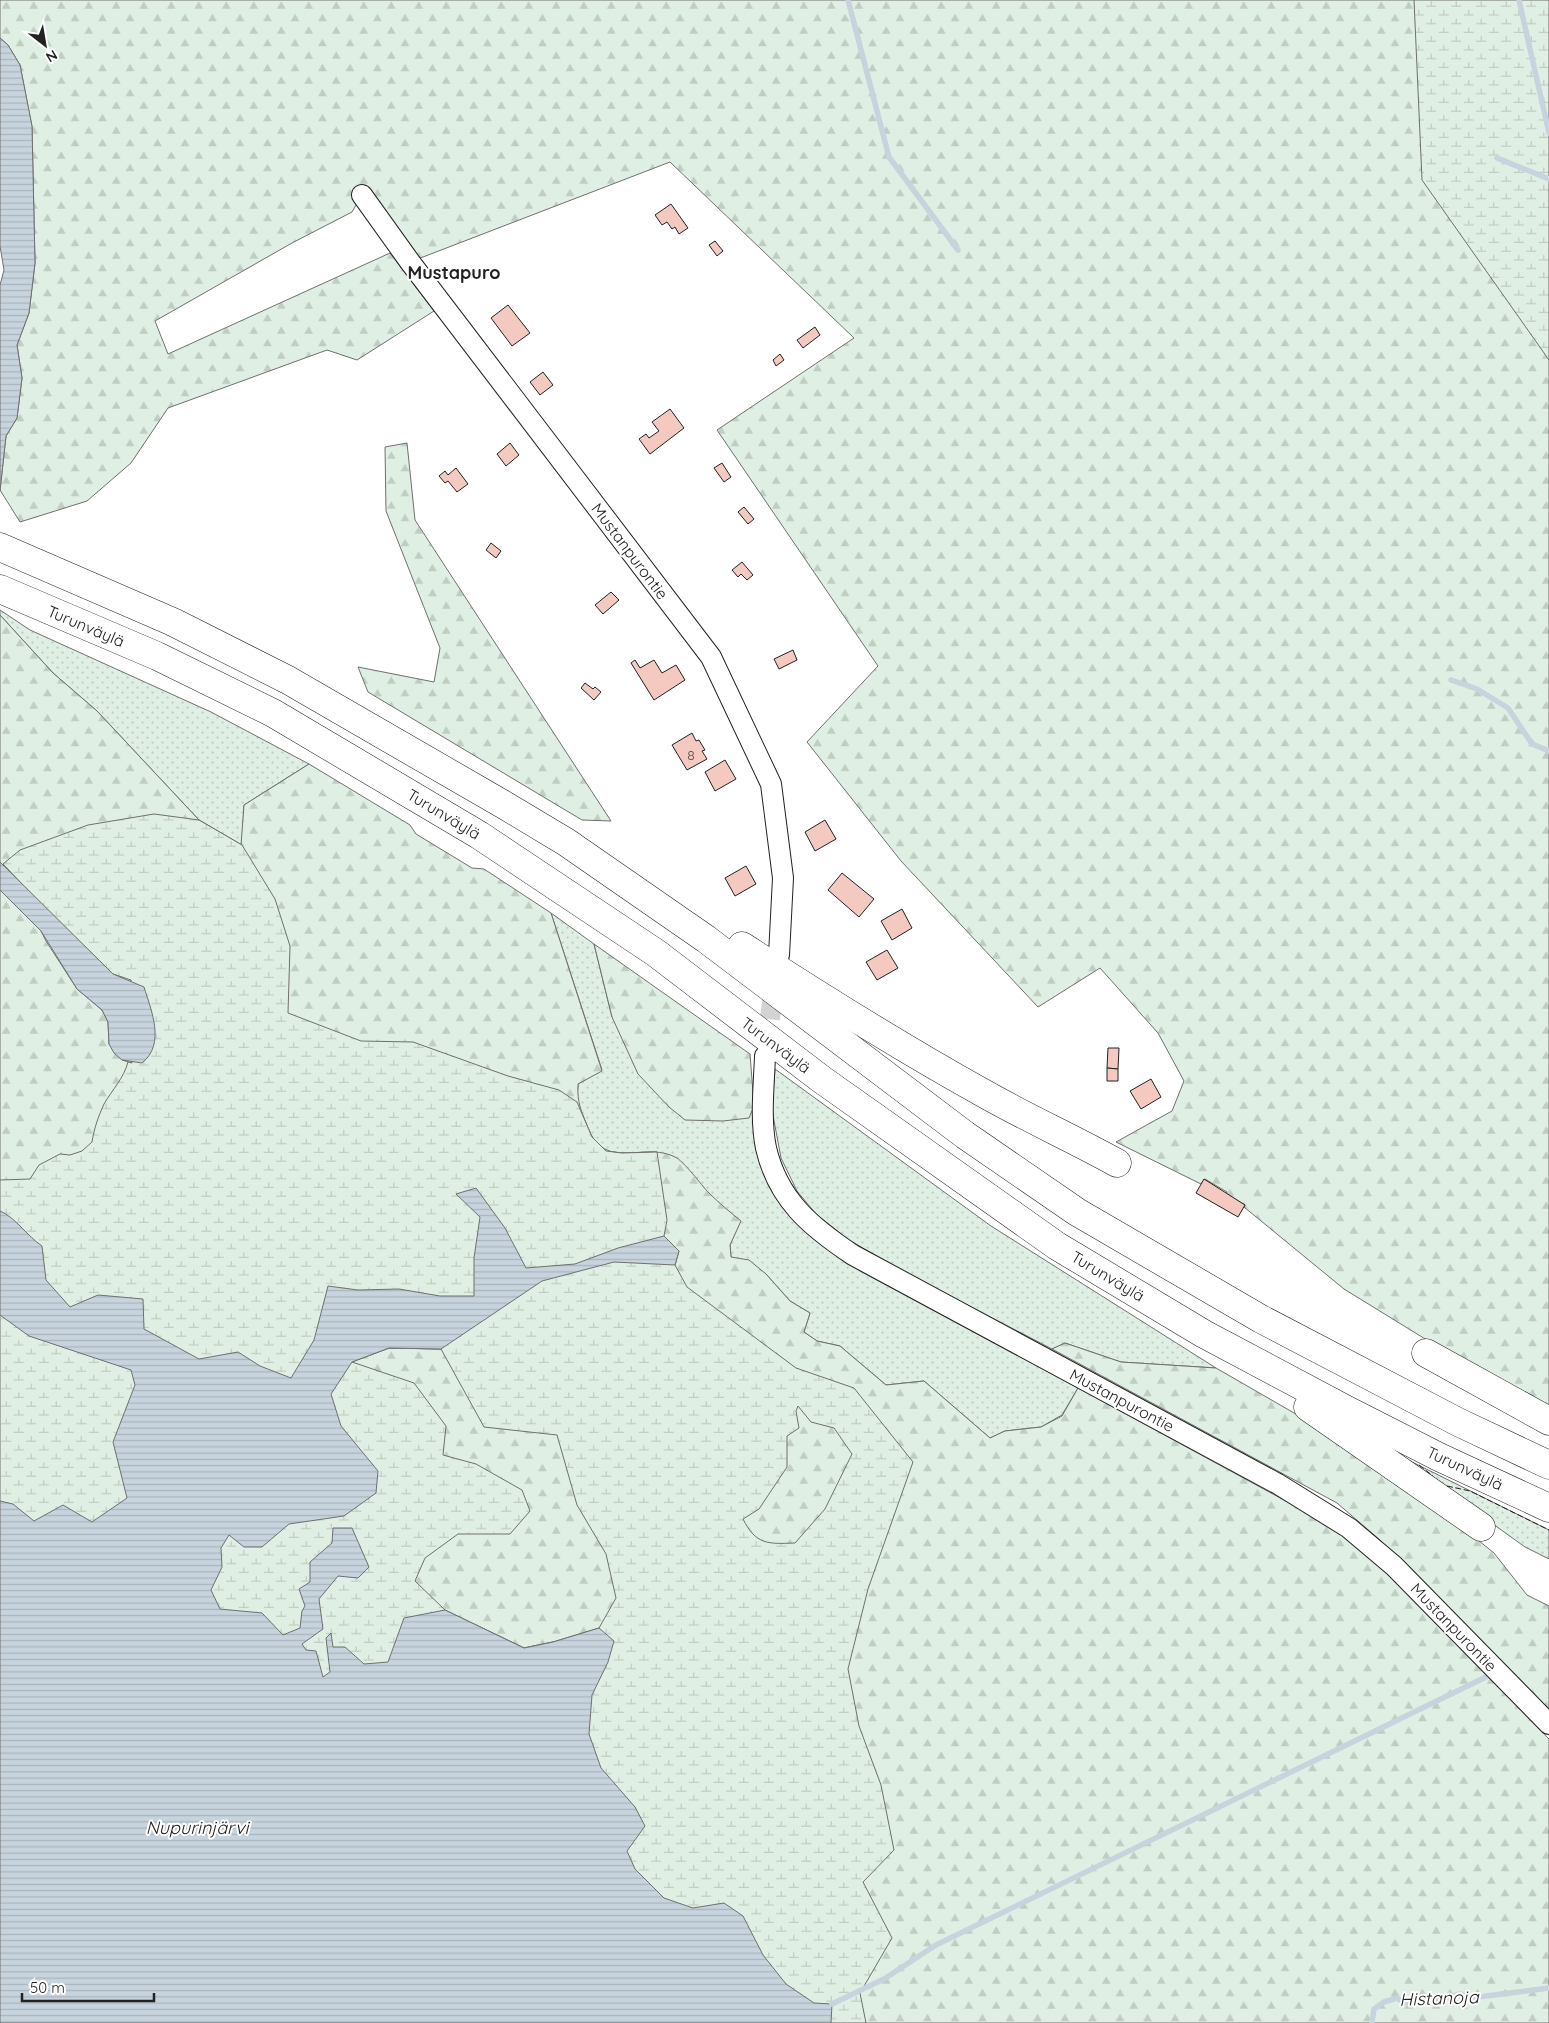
<svg xmlns="http://www.w3.org/2000/svg" width="1549" height="2023" font-family="Quicksand,sans-serif">
  <defs>
    <pattern id="grass-dots" width="8" height="8" patternUnits="userSpaceOnUse" patternTransform="scale(1.25)"><rect width="8" height="8" fill="#e0efe3"/><path d="M2 2h.1M6 6h.1" fill="none" stroke="#c0cdc2" stroke-width="1.8" stroke-linecap="round"/></pattern>
    <pattern id="forest-firs" width="22" height="20" patternUnits="userSpaceOnUse" patternTransform="scale(1.25)"><rect width="22" height="20" fill="#e0efe3"/><path d="M5 1l3.5 6h-7zM16 11l3.5 6h-7z" fill="#c0cdc2"/></pattern>
    <pattern id="wetland-marsh" width="20" height="14" patternUnits="userSpaceOnUse" patternTransform="scale(1.25)"><rect width="20" height="14" fill="#e0efe3"/><path d="M1 5h8M5 5V1M11 12h8M15 12V8" fill="none" stroke="#c0cdc2"/></pattern>
    <pattern id="water-rules" width="6" height="5" patternUnits="userSpaceOnUse" patternTransform="scale(1.25)"><rect width="6" height="5" fill="#c7d3dd"/><path d="M0 2.5h6" fill="none" stroke="#abb5bd"/></pattern>
  </defs>
  <rect width="100%" height="100%" fill="#fff"/>
  <!-- grass -->
  <g fill="url(#grass-dots)" stroke="#6f6f6f">
    <path d="M0 610 30 630 211 712 309 764 244 805 242 845 199 820 97 711 53 673 0 615Z"/>
    <path d="M551 913 594 944 612 1017 754 1106 806 1231 860 1271 1078 1388 1062 1415 1041 1427 1005 1431 990 1438 924 1381 886 1385 840 1346 817 1341 804 1332 810 1313 790 1301 766 1274 731 1257 730 1245 740 1221 657 1152 622 1153 606 1151 592 1137 577 1102 578 1084 602 1070Z"/>
    <path d="M775 1069 991 1226 1216 1368 1121 1362 1065 1343 1052 1349 906 1273 849 1240 816 1214 797 1191 781 1158 772 1110Z"/>
    <path d="M1394 1453 1549 1530V1559L1525 1547Z"/>
  </g>
  <!-- forest -->
  <g fill="url(#forest-firs)" stroke="#6f6f6f">
    <path d="M0 0H1549V1411L1495 1382 1344 1289 1244 1207 1245 1205 1226 1194 1227 1192 1205 1179 1201 1184 1116 1142 1172 1111 1184 1081 1158 1033 1100 968 1038 1007 901 861 807 742 878 666 717 430 854 338 670 162 410 262 362 195 352 212 292 243 155 321 168 354 390 253 434 311 357 360 327 350 168 408 131 463 87 501 20 522 0 490 6 436 17 418 22 378 17 345 29 313 35 263 32 127 20 65 8 45 0 38Z"/>
    <path d="M407 443 415 520 611 821 582 820 368 692 358 667 434 682 440 648 386 511 385 447Z"/>
    <path d="M0 615 53 673 97 711 199 820 241 845 244 805 309 764 410 825 416 834 472 868 484 869 551 913 602 1071 578 1084C577 1103 581 1110 588 1128 606 1172 643 1141 675 1157 684 1161 701 1185 709 1193 719 1203 730 1212 741 1221L730 1245 731 1257 749 1260 766 1274 790 1301 810 1313 804 1332 817 1341 840 1346 886 1385 924 1381 990 1438 1005 1431 1041 1427 1062 1416 1078 1388 1317 1518 1351 1540 1400 1583 1549 1739V2023H831L553 1642 524 1648 444 1610 404 1618 351 1362 389 1348 441 1349 0 1211V890L41 931 46 941 77 989 102 1010 108 1022 109 1044 122 1060 132 1063 131 980 41 904 0 862Z"/>
    <path d="M594 944 750 1054 754 1106 749 1118 723 1121 685 1120 669 1107 638 1074 612 1017Z"/>
    <path d="M1065 1343 1121 1362 1216 1368 1301 1417 1473 1536 1494 1553 1527 1595 1549 1606V1712L1380 1540 1337 1503 1052 1349Z"/>
  </g>
  <!-- wetland -->
  <g fill="url(#wetland-marsh)" stroke="#6f6f6f" fill-rule="evenodd">
    <path d="M1414 0H1549V360L1422 180Z"/>
    <path d="M154 814 199 820 242 845 275 899 290 946 288 1013 361 1041 413 1042 508 1076 559 1090 577 1102 592 1137 606 1151 622 1153 657 1152 667 1220 664 1236 679 1251 675 1265 687 1287 796 1368 854 1388 913 1462 868 1589 848 1669 859 1726 881 1785 894 1850 863 1882 892 1938 860 1993 866 2023H766L434 1720 0 1621V1180L30 1179 39 1165 60 1154 70 1155 82 1151 92 1142C94 1129 98 1117 104 1104 112 1090 124 1078 128 1062L132 1063 131 980 113 974 41 904 3 864 20 850 88 825ZM389 1348 441 1349 484 1427 557 1435 577 1505 606 1554 616 1598 599 1628 553 1642 524 1648 445 1610 415 1581 425 1558 458 1534H510L530 1511 522 1490 476 1464 443 1455 446 1426 414 1383 352 1362ZM798 1406 811 1422 834 1428 852 1454 825 1509 795 1543C768 1544 756 1545 743 1519L759 1509 787 1467V1436L799 1428 796 1411Z"/>
  </g>
  <!-- water -->
  <g fill="url(#water-rules)" stroke="#6f6f6f">
    <path d="M0 38 8 45 20 65 32 126 35 263 29 313 17 345 22 378 17 418 6 436 0 491V285L4 270 0 246Z"/>
    <path d="M0 862 113 974 144 987C151 1010 166 1044 142 1063L122 1060 114 1053 109 1044 108 1022 102 1010 77 989 41 931 0 890Z"/>
    <path d="M476 1188 505 1228 526 1268 575 1264 618 1248 664 1236 679 1251 675 1265 614 1262 542 1281 441 1349 389 1348 352 1362 331 1394 341 1426 378 1471 376 1493 344 1516 289 1524 262 1547H244L229 1535 221 1548 222 1567 211 1590 220 1609 262 1613 283 1635 300 1628 302 1611 305 1606 299 1589 310 1582V1562L332 1543 333 1528H352L369 1567 358 1578 338 1576 319 1599 323 1629 302 1644 306 1650 316 1651 323 1677 330 1672 326 1638 331 1633 333 1647H345L364 1664 388 1662 404 1618 445 1610 524 1648 553 1642 599 1628 614 1641 608 1662 592 1695 589 1734 601 1768 635 1807 645 1826 627 1851 635 1869 664 1898 693 1908 724 1903 743 1916 763 1955 786 1984 814 2003 832 2004 831 2023H0V1501L13 1504 34 1521 63 1505 92 1522 127 1498 113 1442 135 1385 131 1370 29 1336 0 1315V1211C15 1217 27 1236 42 1246L46 1280 70 1307 98 1295 143 1299 144 1329 199 1359 238 1352 260 1366 291 1378 314 1340 328 1286 358 1290 399 1289 440 1296H474V1258L480 1217 456 1194Z"/>
  </g>
  <g fill="none" stroke-linecap="round" stroke-linejoin="round">
    <!-- stream -->
    <g stroke="#c7d3dd" stroke-width="5.5">
      <path d="M848 0 889 157 958 250"/>
      <path d="M1519 0 1549 133"/>
      <path d="M1497 158 1549 179"/>
      <path d="M1451 680 1477 689 1508 708 1532 744 1549 751"/>
      <path d="M832 2004 884 1979 936 1945 1488 1676"/>
      <path d="M1372 2023 1374 2009 1384 2002 1397 1998 1404 2003 1424 1996 1437 2000 1461 1994 1470 1998 1549 1988"/>
    </g>
  </g>
  <!-- building -->
  <g fill="#f3c9c0" stroke="#222">
    <path d="M671 204 688 228 679 234 675 227 672 229 667 222 662 225 655 215Z"/>
    <path d="M715 241 723 251 717 256 709 245Z"/>
    <path d="M508 305 530 333 512 346 491 318Z"/>
    <path d="M815 327 820 335 803 348 797 340Z"/>
    <path d="M780 354 784 360 776 366 773 360Z"/>
    <path d="M543 372 553 385 540 395 530 382Z"/>
    <path d="M670 409 684 428 650 454 639 439 646 434 649 438 659 431 652 422Z"/>
    <path d="M510 443 519 455 506 466 497 454Z"/>
    <path d="M722 463 731 477 724 482 714 468Z"/>
    <path d="M456 468 468 484 457 492 448 481 445 483 439 476 445 471 448 475Z"/>
    <path d="M744 507 754 519 748 524 738 512Z"/>
    <path d="M491 543 501 551 496 558 486 550Z"/>
    <path d="M742 562 753 575 747 580 741 574 738 577 732 570Z"/>
    <path d="M611 592 619 600 603 614 595 605Z"/>
    <path d="M793 650 797 660 779 669 774 659Z"/>
    <path d="M635 660 640 668 654 660 662 673 676 665 685 680 654 700 631 663Z"/>
    <path d="M585 683 593 689 595 687 601 692 594 700 581 688Z"/>
    <path d="M692 733 696 741 699 740 705 750 702 751 707 759 687 770 672 745Z"/>
    <path d="M725 760 736 779 715 791 705 772Z"/>
    <path d="M825 820 836 839 815 851 805 832Z"/>
    <path d="M746 866 756 884 735 896 725 878Z"/>
    <path d="M842 873 874 899 859 917 828 890Z"/>
    <path d="M902 909 912 928 892 940 881 921Z"/>
    <path d="M887 950 898 968 877 980 866 962Z"/>
    <path d="M1108 1048H1119L1118 1069 1107 1068Z"/>
    <path d="M1107 1068 1118 1069V1081H1107Z"/>
    <path d="M1151 1079 1161 1097 1141 1109 1130 1091Z"/>
    <path d="M1204 1179 1245 1205 1238 1217 1196 1193Z"/>
  </g>
  <g fill="none" stroke-linecap="round" stroke-linejoin="round">
    <!-- minor-tunnel -->
    <path stroke="#d3d3d3" stroke-width="20" stroke-dasharray="20 10" stroke-linecap="butt" d="M766 1049 775 979"/>
    <defs>
      <g id="minor">
        <path d="M362 195 410 262 711 657 771 784 783 878 779 955"/>
        <path d="M765 1056C764 1085 760 1119 766 1148 778 1200 811 1227 853 1255L1278 1484 1349 1528 1394 1566 1549 1724"/>
      </g>
      <g id="highway">
        <path d="M0 547 173 622 288 680 506 806 566 842 706 939 965 1135 1077 1212 1261 1319 1458 1422 1549 1465"/>
        <path d="M0 589 157 656 273 713 479 835 656 953 821 1079 1057 1246 1204 1334 1347 1410 1439 1457 1549 1508"/>
        <path d="M742 946C822 998 902 1048 985 1094 1029 1119 1074 1139 1117 1163"/>
        <path d="M1426 1353 1549 1421"/>
        <path d="M1308 1407 1481 1527"/>
      </g>
    </defs>
    <!-- minor casing -->
    <use href="#minor" stroke="#222" stroke-width="22"/>
    <!-- highway casing -->
    <use href="#highway" stroke="#222" stroke-width="29"/>
    <!-- minor -->
    <use href="#minor" stroke="#fff" stroke-width="20"/>
    <!-- highway -->
    <use href="#highway" stroke="#fff" stroke-width="28"/>
    <!-- fence -->
    <g stroke="#222" stroke-width="1" stroke-dasharray="6 2.5" stroke-linecap="butt">
      <path d="M1419 1465 1433 1476"/>
      <path d="M1447 1486 1470 1491 1549 1530"/>
    </g>
  </g>
  <g text-anchor="middle" dominant-baseline="central" stroke-width="4" stroke-linejoin="round" paint-order="stroke">
    <!-- number labels -->
    <g font-size="14" fill="#564c4a">
      <text x="691" y="755">8</text>
    </g>
    <!-- street labels -->
    <g font-size="16" fill="#222" stroke="#fff">
      <text transform="translate(630 551) rotate(53)">Mustanpurontie</text>
      <text transform="translate(86 626) rotate(23)">Turunväylä</text>
      <text transform="translate(444 814) rotate(31)">Turunväylä</text>
      <text transform="translate(776 1045) rotate(37)">Turunväylä</text>
      <text transform="translate(1108 1276) rotate(31)">Turunväylä</text>
      <text transform="translate(1122 1400) rotate(28)">Mustanpurontie</text>
      <text transform="translate(1465 1468) rotate(25)">Turunväylä</text>
      <text transform="translate(1454 1627) rotate(46)">Mustanpurontie</text>
    </g>
    <!-- neighbourhood labels -->
    <g font-size="18" font-weight="bold" fill="#222" stroke="#fff">
      <text x="454" y="272">Mustapuro</text>
    </g>
    <!-- water labels -->
    <g font-size="18" font-style="italic" fill="#222" stroke="#fff">
      <text x="197" y="1827">Nupurinjärvi</text>
      <text transform="translate(1439 1998) rotate(-2)">Histanoja</text>
    </g>
  </g>
  <!-- north arrow -->
  <g transform="translate(45 45) rotate(149)" stroke="#ffffff" stroke-width="4" paint-order="stroke">
  <path d="M0-4L9 19L0 12L-9 19Z" fill="#222222"/>
  <text y="-8" font-size="14" font-weight="bold" text-anchor="middle" fill="#222222">N</text>
  </g>
  <!-- scale -->
  <path d="M22 1993v8h132v-8" fill="none" stroke="#222222" stroke-width="2.5"/>
  <text x="30" y="1993" font-size="15" fill="#222222" stroke="#ffffff" stroke-width="4" paint-order="stroke">50 m</text>
</svg>
